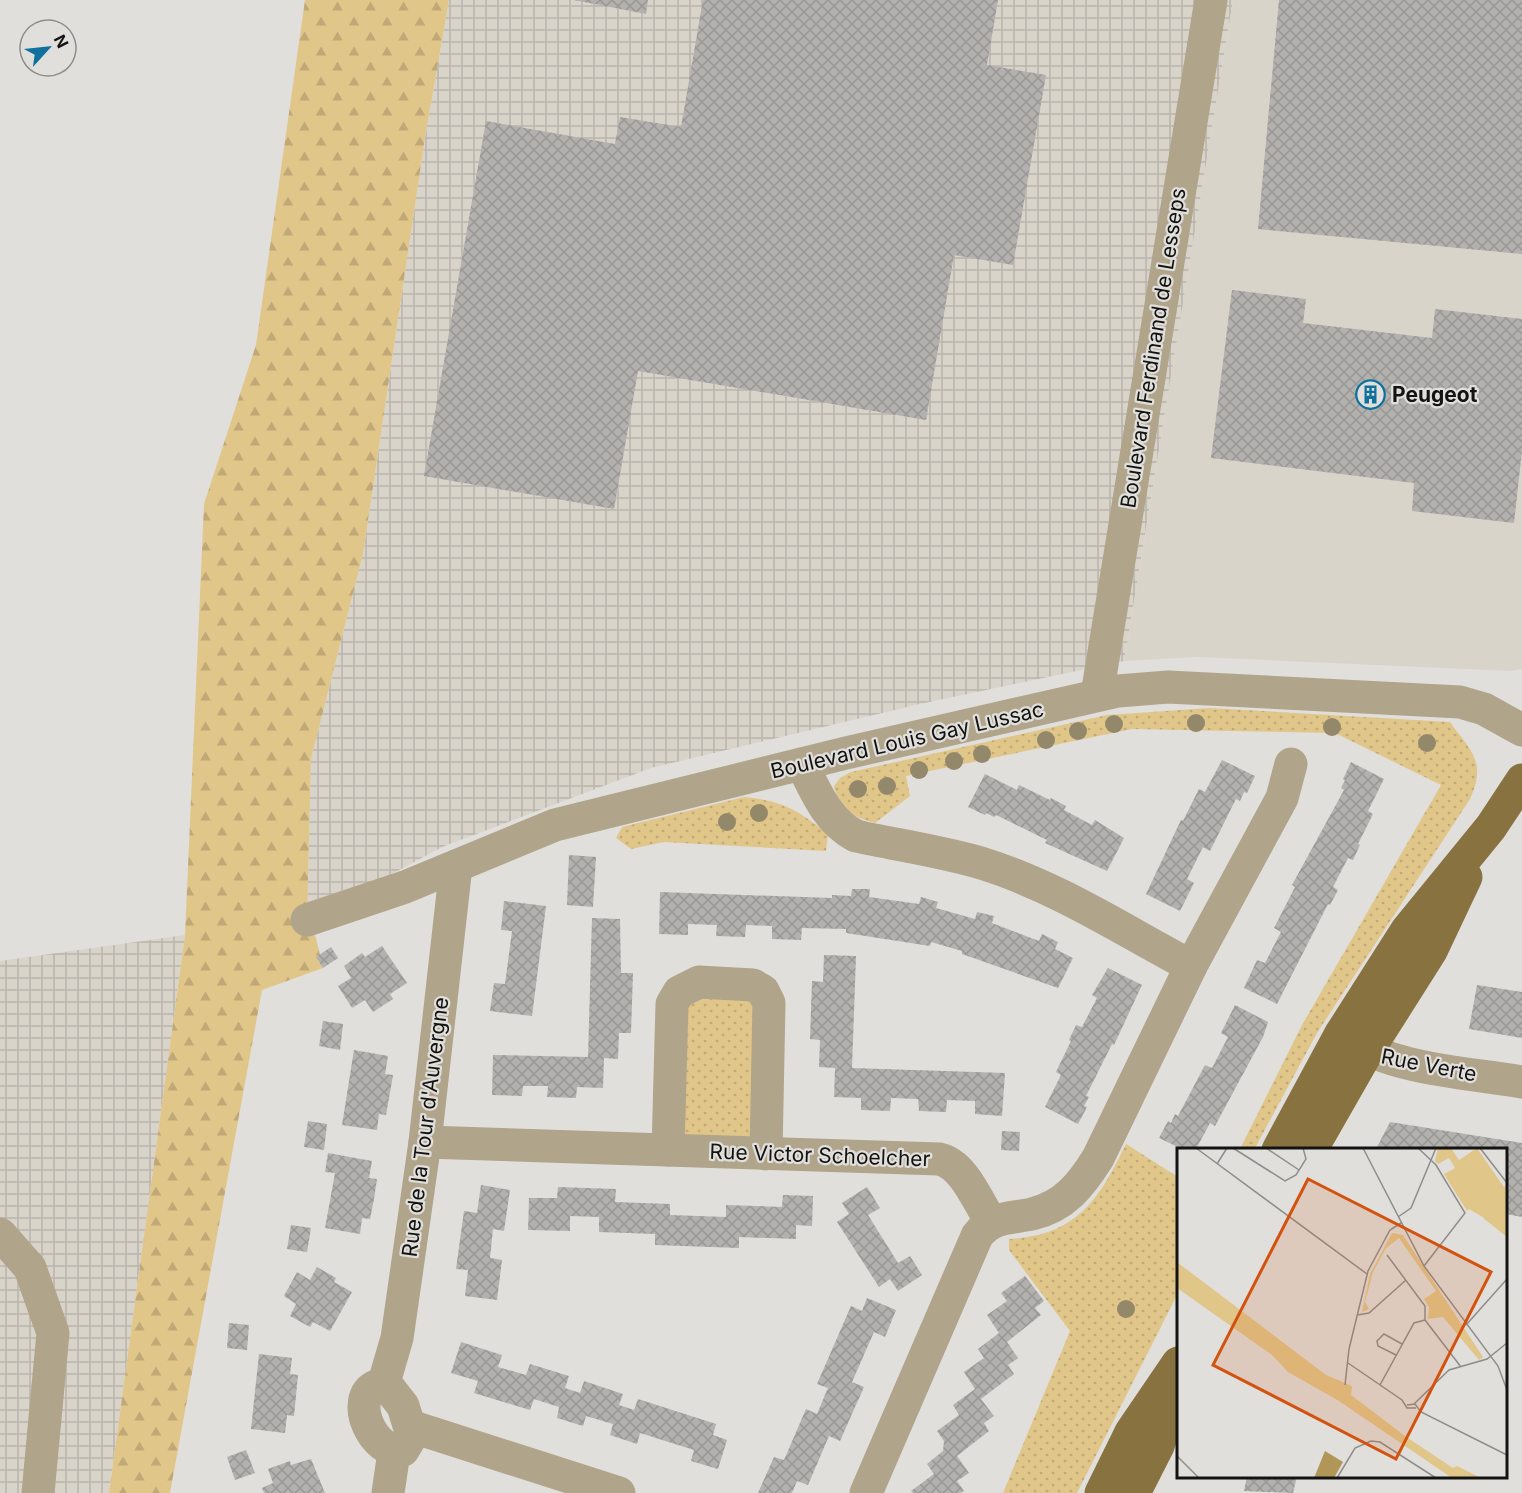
<svg xmlns="http://www.w3.org/2000/svg" width="1522" height="1493" font-family="Inter,sans-serif">
  <defs>
    <pattern id="industrial-grid" width="8" height="8" patternUnits="userSpaceOnUse" patternTransform="scale(1.5)"><rect width="8" height="8" fill="#d9d4ca"/><path d="M0 4h8M4 0v8" fill="none" stroke="#b9b5ac"/></pattern>
    <pattern id="grass-dots" width="8" height="8" patternUnits="userSpaceOnUse" patternTransform="scale(1.5)"><rect width="8" height="8" fill="#e1c68a"/><path d="M2 2h.1M6 6h.1" fill="none" stroke="#c0a976" stroke-width="1.8" stroke-linecap="round"/></pattern>
    <pattern id="forest-firs" width="22" height="20" patternUnits="userSpaceOnUse" patternTransform="scale(1.5)"><rect width="22" height="20" fill="#e1c68a"/><path d="M5 1l3.5 6h-7zM16 11l3.5 6h-7z" fill="#c0a976"/></pattern>
    <pattern id="building-cross-hatch" width="8" height="8" patternUnits="userSpaceOnUse" patternTransform="scale(1.5)"><rect width="8" height="8" fill="#b3b1ae"/><path d="M0 0l8 8M0 8l8-8" fill="none" stroke="#999795"/></pattern>
  </defs>
  <rect width="100%" height="100%" fill="#e1dfdc"/>
  <!-- built -->
  <path fill="#d9d4ca" d="M1233 0H1522V669L1510 671 1197 657 1124 661Z"/>
  <!-- industrial -->
  <g fill="url(#industrial-grid)">
    <path d="M449 0H1233L1124 661 920 704 651 768 442 847 307 920 311 759 363 554 425 138Z"/>
    <path d="M185 935 109 1493H0V961Z"/>
  </g>
  <!-- grass -->
  <g fill="url(#grass-dots)">
    <path d="M1210 708 1450 722C1471 751 1487 762 1470 799L1317 1033 1254 1150 1240 1149 1302 1025 1441 785 1335 733 1132 729 906 776 910 796 875 823C853 817 839 809 834 786L840 778 851 772 1107 715Z"/>
    <path d="M744 797C783 801 798 810 828 834L826 851 664 842 631 849 616 838 622 827Z"/>
    <path d="M688 997 756 998V1143L679 1139Z"/>
    <path d="M1126 1144 1178 1177V1293L1077 1493H1003L1070 1331 1009 1250V1239C1077 1235 1098 1201 1126 1144Z"/>
  </g>
  <!-- forest -->
  <path fill="url(#forest-firs)" d="M305 0H449L425 138 363 554 311 759 307 920 316 938 323 968 262 990 170 1493H109L185 935 204 504 256 345Z"/>
  <!-- building -->
  <g fill="url(#building-cross-hatch)">
    <path d="M574 0H648L646 14Z"/>
    <path d="M703 0H998L987 65 1046 75 1013 265 954 255 926 420 638 371 614 509 424 476 486 121 615 144 620 117 681 127Z"/>
    <path d="M1279 0H1522V254L1258 229Z"/>
    <path d="M1232 290 1306 299 1303 323 1432 338 1435 309 1522 319V451L1514 523 1412 511 1414 483 1211 458Z"/>
    <path d="M1222 760 1255 776 1247 793 1244 792 1240 801 1236 799 1210 851 1203 847 1187 879 1194 883 1180 911 1146 894 1181 820 1183 821 1199 789 1205 792Z"/>
    <path d="M1351 762 1384 779 1368 811 1373 814 1358 844 1360 845 1353 860 1348 858 1333 887 1338 890 1330 905 1328 904 1277 1004 1244 988 1257 960 1265 963 1281 932 1274 928 1295 887 1292 885 1344 790 1341 788 1345 780 1343 779Z"/>
    <path d="M985 774 1017 790 1019 785 1050 800 1051 798 1066 806 1064 810 1092 825 1095 820 1124 838 1107 871 1045 843 1047 840 996 815 994 817 986 813 985 815 968 807Z"/>
    <path d="M569 855 596 857 593 907 567 905Z"/>
    <path d="M852 889H870L869 897 919 904 921 897 938 902 936 908 975 919 977 912 994 916 992 923 1039 941 1042 934 1058 942 1055 949 1073 958 1058 988 962 954V951L931 942 930 946 846 933V929L802 928 801 940 772 939V926L746 925 745 937 716 936 717 925 688 924V935L659 934 660 892 832 898V895L851 896Z"/>
    <path d="M504 901 546 906 532 1016 490 1011 494 983 505 984 512 931 501 930Z"/>
    <path d="M592 918 620 919 621 973H633L631 1033H619L618 1059 604 1058 603 1088 577 1087 576 1098 547 1097 548 1086H523L522 1096 492 1095 493 1055 588 1057Z"/>
    <path d="M382 946 407 983 390 994 393 999 373 1012 365 1000 352 1008 338 986 351 978 344 966 362 953 365 957Z"/>
    <path d="M331 947 338 958 323 968 316 957Z"/>
    <path d="M824 955 856 956 852 1068 1005 1073 1002 1116 975 1114V1101L947 1100 946 1112 919 1111 918 1099 891 1098 890 1111 861 1110V1098L834 1097 835 1068 819 1067 820 1040 810 1039 812 981 823 982Z"/>
    <path d="M1108 968 1142 985 1114 1045 1112 1044 1086 1096 1089 1097 1084 1106 1087 1107 1078 1124 1045 1107 1061 1075 1056 1072 1071 1041 1069 1040 1076 1025 1082 1027 1097 998 1092 995Z"/>
    <path d="M1477 985 1522 992V1038L1469 1029Z"/>
    <path d="M1235 1005 1268 1022 1263 1037 1215 1126 1210 1123 1196 1149H1182L1159 1138 1168 1121 1171 1123 1175 1114 1178 1116 1205 1065 1212 1068 1228 1037 1221 1033Z"/>
    <path d="M323 1021 343 1024 340 1050 319 1046Z"/>
    <path d="M354 1050 388 1056 385 1074 393 1075 386 1115 379 1114 377 1130 342 1125Z"/>
    <path d="M308 1121 327 1124 324 1150 304 1147Z"/>
    <path d="M1390 1122 1522 1143V1217L1506 1214V1149H1376Z"/>
    <path d="M1002 1131 1020 1132 1019 1151 1001 1150Z"/>
    <path d="M328 1153 372 1161 369 1178 377 1179 374 1199 370 1219 362 1218 360 1234 325 1228 335 1173 325 1172Z"/>
    <path d="M481 1185 510 1190 504 1231 493 1229 490 1258 502 1260 497 1300 465 1296 468 1270 456 1269 464 1211 477 1213Z"/>
    <path d="M558 1187 616 1189 615 1202 670 1204V1215L726 1217V1205L782 1207 783 1195 813 1196 812 1226 796 1225V1239L739 1237V1248L655 1245V1234L599 1232V1217L570 1216V1231L528 1230 529 1198H557Z"/>
    <path d="M867 1187 880 1208 868 1215 898 1263 910 1256 922 1275 898 1291 890 1279 879 1287 837 1222 849 1214 842 1203Z"/>
    <path d="M291 1225 311 1228 307 1252 287 1249Z"/>
    <path d="M317 1267 336 1278 334 1282 352 1292 330 1331 313 1322 310 1327 290 1316 296 1304 284 1296 297 1272 310 1280Z"/>
    <path d="M1025 1276 1044 1301 1035 1308 1041 1315 1007 1342 1018 1358 1008 1365 1014 1374 981 1399 994 1416 984 1423 989 1431 957 1456 969 1473 957 1481 964 1491 960 1493H913L911 1491 934 1474 927 1464 943 1451 944 1441 937 1431 959 1415 953 1405 975 1389 964 1372 984 1358 978 1349 999 1333 987 1315 1007 1301 1001 1293Z"/>
    <path d="M867 1298 896 1310 885 1337 874 1332 852 1382 864 1387 840 1441 829 1436 808 1485 797 1481 792 1493H758L774 1457 784 1460 806 1409 817 1414 828 1388 817 1384 851 1306 862 1311Z"/>
    <path d="M229 1323 249 1325 247 1350 227 1348Z"/>
    <path d="M461 1342 502 1355 498 1367 526 1375 530 1364 569 1376 565 1388 580 1393 584 1381 623 1394 619 1405 634 1410 638 1399 716 1424 713 1435 727 1440 718 1469 691 1461 694 1450 640 1433 637 1444 610 1435 613 1424 586 1416 583 1426 557 1418 559 1407 534 1399 530 1410 474 1393 478 1381 451 1373Z"/>
    <path d="M259 1354 292 1358 290 1374 298 1375 294 1416 287 1415 285 1433 251 1429Z"/>
    <path d="M246 1450 255 1473 235 1480 227 1457Z"/>
    <path d="M311 1459 325 1493H264L262 1488 273 1483 268 1469 290 1461 291 1465Z"/>
    <path d="M1247 1476H1297L1293 1493 1244 1491Z"/>
  </g>
  <g fill="none" stroke-linecap="round" stroke-linejoin="round">
    <!-- minor -->
    <g stroke="#b0a48a" stroke-width="33">
      <path d="M1097 695 1211 0"/>
      <path d="M802 764C816 792 827 821 856 836 897 845 940 851 981 863 1056 886 1123 930 1191 966"/>
      <path d="M307 920 405 887 555 825 846 753 1118 691 1168 687 1460 702 1484 709 1522 730"/>
      <path d="M1345 1038C1396 1070 1463 1072 1522 1082"/>
      <path d="M425 1142 939 1159C964 1164 978 1202 991 1222"/>
      <path d="M668 1150 672 1004 679 992 699 982 753 985 763 991 769 1003 766 1154"/>
      <path d="M0 1234 30 1268 53 1333 38 1493"/>
      <path d="M376 1386 389 1388 403 1406 412 1435 403 1450C374 1456 348 1399 376 1386Z"/>
      <path d="M383 1386 397 1338 425 1142 456 866"/>
      <path d="M410 1426 619 1493"/>
      <path d="M388 1493 394 1452"/>
      <path d="M866 1493 977 1236C992 1216 1009 1219 1032 1214 1065 1206 1081 1185 1098 1158L1191 966 1282 798 1291 764"/>
    </g>
    <!-- major -->
    <g stroke="#88723f" stroke-width="33">
      <path d="M1278 1150 1340 1035 1407 930 1491 827 1522 780"/>
      <path d="M1311 1150 1367 1052 1431 951 1466 877"/>
      <path d="M1101 1493 1131 1432 1178 1363"/>
      <path d="M1134 1493 1158 1446 1178 1384"/>
    </g>
  </g>
  <!-- trees -->
  <g fill="#94886b">
    <circle cx="1196" cy="723" r="9"/>
    <circle cx="1114" cy="724" r="9"/>
    <circle cx="1332" cy="727" r="9"/>
    <circle cx="1078" cy="731" r="9"/>
    <circle cx="1046" cy="740" r="9"/>
    <circle cx="1427" cy="743" r="9"/>
    <circle cx="982" cy="754" r="9"/>
    <circle cx="954" cy="761" r="9"/>
    <circle cx="919" cy="770" r="9"/>
    <circle cx="887" cy="786" r="9"/>
    <circle cx="858" cy="789" r="9"/>
    <circle cx="759" cy="813" r="9"/>
    <circle cx="727" cy="822" r="9"/>
    <circle cx="1126" cy="1309" r="9"/>
  </g>
  <!-- icons -->
  <defs>
    <symbol id="building-ring" viewBox="-11 -11 22 22"><circle r="9.5" fill="#e1dfdc" stroke="#10719e" stroke-width="1.5"/><path d="M-4-6H4V6H1V3H-1V6H-4ZM-2.5-4.3h1.7v1.8h-1.7ZM.8-4.3h1.7v1.8H.8ZM-2.5-1h1.7V.8h-1.7ZM.8-1h1.7V.8H.8Z" fill="#10719e"/></symbol>
  </defs>
  <g fill-rule="evenodd">
    <use href="#building-ring" x="1354" y="378" width="33" height="33"/>
  </g>
  <g text-anchor="middle" dominant-baseline="central" stroke-width="4.5" stroke-linejoin="round" paint-order="stroke">
    <!-- street labels -->
    <g font-size="21" fill="#131312" stroke="#e1dfdc">
      <text transform="translate(1153 348) rotate(-81)">Boulevard Ferdinand de Lesseps</text>
      <text transform="translate(907 740) rotate(-13)">Boulevard Louis Gay Lussac</text>
      <text transform="translate(1429 1065) rotate(11)">Rue Verte</text>
      <text transform="translate(425 1127) rotate(-83)">Rue de la Tour d'Auvergne</text>
      <text transform="translate(820 1155) rotate(2)">Rue Victor Schoelcher</text>
    </g>
    <!-- poi labels -->
    <g font-size="21" font-weight="bold" fill="#131312" stroke="#e1dfdc" text-anchor="start">
      <text x="1392" y="394">Peugeot</text>
    </g>
  </g>
  <!-- overview -->
  <g transform="translate(1177 1148)">
    <rect width="330" height="330" fill="#e1dfdc"/>
    <path d="M261 0H274L282 12 300 0 327 39 330 37V89L314 74 292 61 290 63 267 26 278 20 272 10 261 16 258 13ZM215 85 226 87 306 209 302 212 266 169 251 171 252 159 247 151 259 143 222 90 209 100 196 124 188 154 192 161 185 164 193 126Z" fill="#e1c68a"/>
    <path d="M330 37V89L306 70ZM0 114 149 227 175 238 174 247 228 288 276 320 280 318 304 330H275L162 253 111 224 95 207 0 140Z" fill="#e1c68a"/>
    <path d="M148 303 166 314 157 330H137Z" fill="#b19658"/>
    <path fill="none" stroke="#8f8d8b" stroke-width="1.5" d="M19 0 190 126M56 0 108 33 119 27 129 11 126 0M89 0 122 22M186 0 247 118 321 218 330 242M241 0 259 17 288 65 247 118M303 0 330 35M40 16 50 0M221 69 234 60 259 0M210 107 248 158V172M180 167 192 165 229 132M248 172 284 219M289 177 330 131M219 207 201 198 200 193 207 186 225 196M171 215 225 252 230 260H239M168 237 172 201 191 123 213 82 224 75M203 237 237 175 248 172M237 256 272 222 310 211 330 195M230 257 238 256 244 264 330 307M0 308 22 330M160 330 178 300 194 293 203 294 259 330"/>
    <path fill="#d3520d" fill-opacity="0.15" stroke="#d3520d" stroke-width="3" d="M131 31 314 124 219 311 36 217Z"/>
    <rect width="330" height="330" fill="none" stroke="#131312" stroke-width="3"/>
  </g>
  <!-- north arrow -->
  <g transform="translate(48 48) rotate(63)"><circle r="28" fill="#e1dfdc" stroke="#8f8d8b" stroke-width="1.5"/>
  <path d="M0-4.5L10 22L0 15L-10 22Z" fill="#10719e"/>
  <text y="-9" font-size="16" font-weight="bold" text-anchor="middle" fill="#131312">N</text>
  </g>
</svg>
